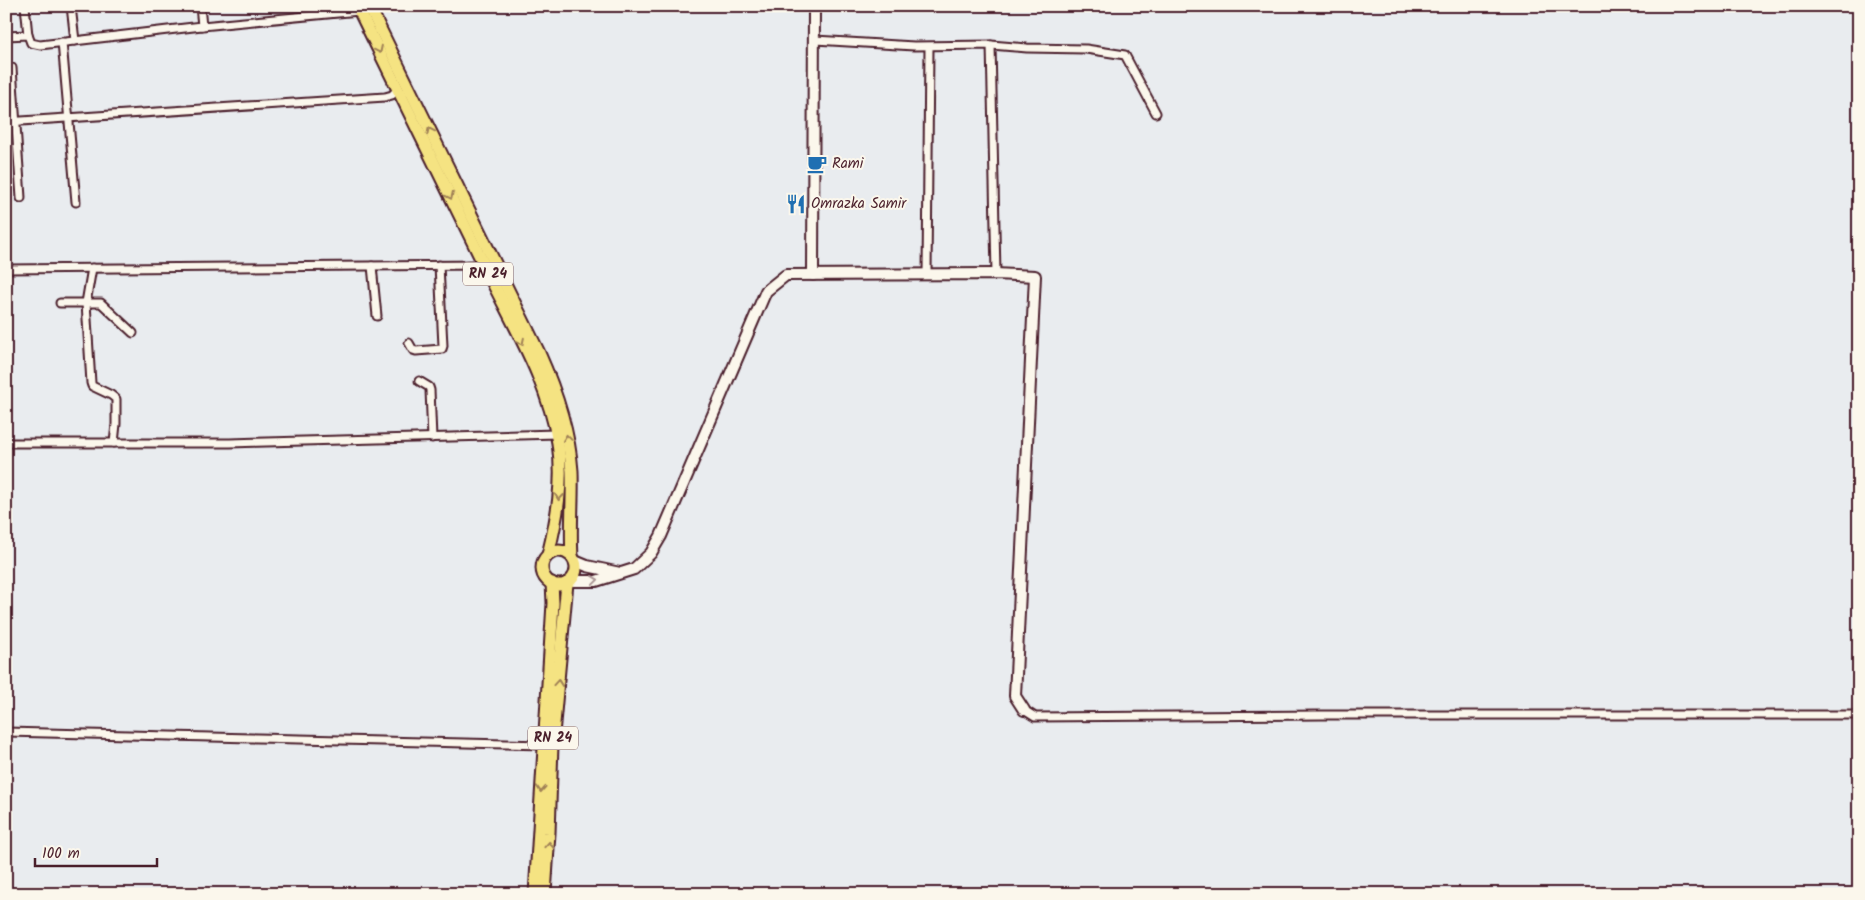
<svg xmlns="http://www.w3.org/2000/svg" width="1865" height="900" font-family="Kalam,sans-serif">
  <rect width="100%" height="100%" fill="#e9ecef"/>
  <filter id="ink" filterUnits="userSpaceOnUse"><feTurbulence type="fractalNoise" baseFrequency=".02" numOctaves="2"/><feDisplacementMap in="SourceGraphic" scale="10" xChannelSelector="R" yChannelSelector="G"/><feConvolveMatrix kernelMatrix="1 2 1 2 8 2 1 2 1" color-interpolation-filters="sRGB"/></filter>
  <g filter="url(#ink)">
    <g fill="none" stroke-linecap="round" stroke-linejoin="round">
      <defs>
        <g id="minor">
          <path d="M25 6 28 35"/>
          <path d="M71 6 75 41"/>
          <path d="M200 6 202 26"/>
          <path d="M6 36 28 35 31 43 40 45 202 26 359 11"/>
          <path d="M815 40 914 46 991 45 1027 48 1086 49 1125 55 1156 113"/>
          <path d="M62 42 76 202"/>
          <path d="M991 45 996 274"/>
          <path d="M12 68 21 198"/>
          <path d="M6 122 385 97 392 95 398 89"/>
          <path d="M372 266 377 316"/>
          <path d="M92 268 86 303 91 383 92 386 111 395 116 399V424L114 443"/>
          <path d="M6 269 484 265"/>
          <path d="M927 275 929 47"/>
          <path d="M60 303H101L133 333"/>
          <path d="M409 343 413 350 416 351 442 349 443 346 439 265"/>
          <path d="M419 381 429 387 430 390 432 438"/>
          <path d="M6 443H230L557 434"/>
          <path d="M1024 710 1035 717 1321 715H1859"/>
          <path d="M6 732 544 745"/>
        </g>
        <g id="secondary">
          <path d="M813 275 814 6"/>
          <path d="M575 561 587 566 620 573"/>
          <path d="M570 581H596L634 569 651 553 661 536 766 291 786 275 996 274 1035 276 1015 696 1024 710"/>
        </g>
        <g id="trunk">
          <path d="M357 6C401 96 445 186 489 275 515 328 549 384 558 443 564 481 557 518 548 555"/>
          <path d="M369 6 539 353C556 391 569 429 572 471 573 499 570 528 572 556"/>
          <circle cx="559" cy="568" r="17"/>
          <path d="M535 894 553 603 552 583"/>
          <path d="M545 894 549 833 552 745 567 583"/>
        </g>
      </defs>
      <!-- minor casing -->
      <use href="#minor" stroke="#4a1f2b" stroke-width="11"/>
      <!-- secondary casing -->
      <use href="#secondary" stroke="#4a1f2b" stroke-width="14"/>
      <!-- trunk casing -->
      <use href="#trunk" stroke="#4a1f2b" stroke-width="15"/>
      <!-- minor -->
      <use href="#minor" stroke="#fbf7ec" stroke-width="7"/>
      <!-- secondary -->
      <use href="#secondary" stroke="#fbf7ec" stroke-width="10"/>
      <!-- trunk -->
      <use href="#trunk" stroke="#f5e382" stroke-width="11"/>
    </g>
    <!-- one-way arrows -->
    <defs><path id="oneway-chevron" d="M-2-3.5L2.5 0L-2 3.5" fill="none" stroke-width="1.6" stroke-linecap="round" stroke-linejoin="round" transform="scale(1.25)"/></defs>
    <g stroke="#a08156">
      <use href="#oneway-chevron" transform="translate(379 50) rotate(64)"/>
      <use href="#oneway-chevron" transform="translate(430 131) rotate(-116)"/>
      <use href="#oneway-chevron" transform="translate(450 196) rotate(64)"/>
      <use href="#oneway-chevron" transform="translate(521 342) rotate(64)"/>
      <use href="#oneway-chevron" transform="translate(567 438) rotate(-98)"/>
      <use href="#oneway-chevron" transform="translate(559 497) rotate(96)"/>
      <use href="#oneway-chevron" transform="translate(558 683) rotate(-85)"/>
      <use href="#oneway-chevron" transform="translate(541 789) rotate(94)"/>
      <use href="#oneway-chevron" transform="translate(549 845) rotate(-86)"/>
    </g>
    <use stroke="#ab9695" href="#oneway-chevron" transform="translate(595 580) rotate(-7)"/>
  </g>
  <!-- icons -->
  <defs>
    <symbol id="cafe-bare" viewBox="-9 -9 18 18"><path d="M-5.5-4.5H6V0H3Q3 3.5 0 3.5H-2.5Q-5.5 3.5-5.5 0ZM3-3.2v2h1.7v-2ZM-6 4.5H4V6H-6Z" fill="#1f6fb2" stroke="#fbf7ec" stroke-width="2.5" paint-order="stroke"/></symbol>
    <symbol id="restaurant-bare" viewBox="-9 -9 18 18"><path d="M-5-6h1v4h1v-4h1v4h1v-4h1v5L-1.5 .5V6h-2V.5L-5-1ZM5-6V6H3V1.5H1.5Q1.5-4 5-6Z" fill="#1f6fb2" stroke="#fbf7ec" stroke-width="2.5" paint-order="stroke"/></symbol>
  </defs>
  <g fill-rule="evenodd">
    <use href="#cafe-bare" x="803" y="150" width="28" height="28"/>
    <use href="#restaurant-bare" x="782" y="190" width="28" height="28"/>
  </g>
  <g text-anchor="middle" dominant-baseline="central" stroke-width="4" stroke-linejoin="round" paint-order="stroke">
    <!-- shield labels -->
    <g fill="#fbf7ec" stroke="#7f6065" stroke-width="1">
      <rect x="463" y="262.5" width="50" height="23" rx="4"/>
      <rect x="528" y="726.5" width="50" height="23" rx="4"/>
    </g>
    <g font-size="14" font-weight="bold" fill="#4a1f2b">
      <text x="488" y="274">RN 24</text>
      <text x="553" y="738">RN 24</text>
    </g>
    <!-- poi labels -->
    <g font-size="15" fill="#4a1f2b" stroke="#fbf7ec" text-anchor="start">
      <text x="832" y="164">Rami</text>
      <text x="811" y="204">Omrazka Samir</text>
    </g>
  </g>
  <!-- margin -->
  <rect width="1865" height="900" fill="none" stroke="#fbf7ec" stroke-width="25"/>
  <rect x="12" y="12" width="1840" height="875" fill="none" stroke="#4a1f2b" stroke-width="2" filter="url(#ink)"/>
  <!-- scale -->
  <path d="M35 858v8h122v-8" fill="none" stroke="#4a1f2b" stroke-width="2.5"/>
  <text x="42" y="858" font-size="15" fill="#4a1f2b" stroke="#fbf7ec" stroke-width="4" paint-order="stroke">100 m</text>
</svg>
